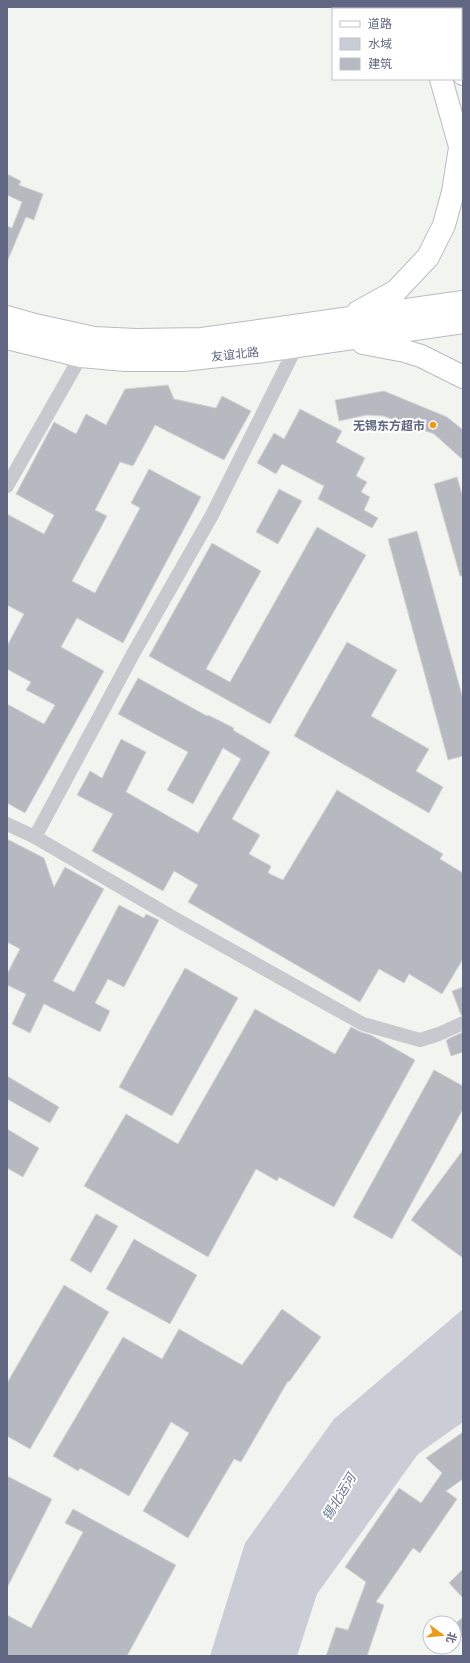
<svg xmlns="http://www.w3.org/2000/svg" width="470" height="1663" font-family="'IBM Plex Sans','Noto Sans SC',sans-serif">
  <rect width="100%" height="100%" fill="#f2f4ef"/>
  <!-- water -->
  <path fill="#cacdd5" d="M463 1309V1422L418 1454 317 1594 297 1656H210L245 1543 334 1419Z"/>
  <!-- building -->
  <g fill="#b7b9c1" stroke="#d4d5d3">
    <path d="M7 174 21 181 19 185 43 194 34 220 26 217 7 262V226L12 228 22 202 7 195Z"/>
    <path d="M168 385 174 399 216 408 222 396 251 411 224 460 155 425 133 466 120 462 95 510 107 516 72 581 95 593 140 508 131 503 149 469 201 497 123 643 77 618 61 647 104 671 25 813 7 803V704L44 724 55 705 26 690 31 682 7 669V646L24 614 7 605V514L44 534 54 515 16 494 54 422 76 434 86 414 106 425 125 389Z"/>
    <path d="M384 391 447 417 463 430V460L434 434 383 416 367 415 339 421 335 400Z"/>
    <path d="M300 409 342 431 336 442 365 458 356 476 367 482 361 492 370 497 364 510 378 518 372 528 318 499 324 486 282 464 276 474 257 463 274 433 284 439Z"/>
    <path d="M457 477 463 497V576H460L434 484Z"/>
    <path d="M279 489 302 501 278 544 256 532Z"/>
    <path d="M317 527 366 555 270 724 149 656 212 543 261 571 206 669 230 682Z"/>
    <path d="M417 531 463 699V756L448 760 388 539Z"/>
    <path d="M347 642 397 670 371 716 429 749 416 771 443 787 429 813 294 736Z"/>
    <path d="M138 678 207 716 208 715 234 728 233 730 270 752 232 819 260 835 249 854 271 866 268 873 283 880 337 790 443 854 440 859 463 873V959L442 994 409 974 404 983 379 969 360 1002 188 902 198 885 174 871 163 891 92 851 113 814 77 795 90 771 102 778 121 739 146 752 126 792 198 833 241 759 223 748 193 804 167 790 188 752 118 714Z"/>
    <path d="M7 839 44 858 54 887 65 867 104 889 53 981 74 992 119 905 144 918 146 914 159 920 124 987 108 979 95 1003 110 1011 100 1032 44 1004 30 1033 12 1024 26 994 7 985V974L20 949 7 942Z"/>
    <path d="M185 968 238 998 172 1116 119 1087Z"/>
    <path d="M463 987V1015H461L452 991Z"/>
    <path d="M255 1009 335 1054 351 1027 361 1032 371 1035 415 1060 334 1207 279 1177 277 1181 256 1169 208 1257 84 1186 126 1114 178 1144Z"/>
    <path d="M463 1032V1052L451 1056 446 1040Z"/>
    <path d="M434 1070 463 1086V1109L392 1239 353 1217Z"/>
    <path d="M7 1076 59 1107 50 1123 7 1099Z"/>
    <path d="M7 1129 39 1148 23 1177 7 1168Z"/>
    <path d="M463 1150V1258L411 1220Z"/>
    <path d="M96 1214 118 1226 91 1273 70 1260Z"/>
    <path d="M134 1239 197 1275 170 1324 106 1289Z"/>
    <path d="M64 1285 109 1312 30 1449 7 1436V1383Z"/>
    <path d="M282 1309 321 1337 289 1382 288 1381 241 1462 234 1459 188 1538 143 1511 189 1433 171 1422 129 1496 80 1468 78 1471 53 1456 123 1337 162 1359 179 1329 242 1365Z"/>
    <path d="M463 1432V1479L446 1491 457 1499 420 1553 413 1548 376 1602 384 1605 367 1656H326L336 1627 348 1630 366 1582 345 1567 399 1488 421 1503 442 1473 426 1458Z"/>
    <path d="M7 1476 52 1499 7 1588Z"/>
    <path d="M73 1509 176 1565 127 1656H7V1615L31 1628 83 1532 65 1523Z"/>
    <path d="M463 1569V1598L449 1583Z"/>
    <path d="M463 1617V1638L454 1629V1625Z"/>
  </g>
  <g fill="none" stroke-linecap="round" stroke-linejoin="round">
    <defs>
      <g id="primary">
        <path d="M420 7V9"/>
        <path d="M444 7V9"/>
        <path d="M461 67 463 74"/>
        <path d="M441 79 463 157"/>
        <path d="M358 312 396 291 428 257 444 225 453 192 460 148"/>
        <path d="M7 317 35 325 94 338 136 340 202 339 463 302"/>
        <path d="M7 338 81 356 125 360H183L256 352 463 322"/>
        <path d="M363 343 405 351 421 356 463 377"/>
      </g>
    </defs>
    <!-- primary casing -->
    <use href="#primary" stroke="#babbc0" stroke-width="24"/>
    <!-- minor -->
    <g stroke="#c8c9ce" stroke-width="14">
      <path d="M7 486 81 356"/>
      <path d="M7 824 35 837 179 921 363 1024 420 1040 439 1034 463 1023"/>
      <path d="M35 837 133 654 212 515 296 347"/>
    </g>
    <!-- primary -->
    <use href="#primary" stroke="#fff" stroke-width="22"/>
  </g>
  <!-- markers -->
  <circle fill="#ef9915" stroke="#fff" stroke-width="1.5" cx="433" cy="425" r="4"/>
  <g text-anchor="middle" dominant-baseline="central" stroke-width="4" stroke-linejoin="round" paint-order="stroke">
    <!-- street labels -->
    <g font-size="12" fill="#616783" stroke="#fff">
      <text transform="translate(235 354) rotate(-6)">友谊北路</text>
    </g>
    <!-- poi labels -->
    <g font-size="12" font-weight="bold" fill="#616783" stroke="#fff" text-anchor="end">
      <text x="425" y="425">无锡东方超市</text>
    </g>
    <!-- water labels -->
    <g font-size="13" font-style="italic" fill="#66748f" stroke="#fff">
      <text transform="translate(339 1497) rotate(-59)">锡北运河</text>
    </g>
  </g>
  <!-- border -->
  <rect width="470" height="1663" fill="none" stroke="#616783" stroke-width="16"/>
  <!-- legend -->
  <rect x="332" y="8" width="130" height="72" fill="#ffffff" stroke="#c0c2cd"/>
  <rect x="340" y="21" width="20" height="6" fill="#ffffff" stroke="#c0c2cd"/>
  <text x="368" y="28" font-size="12" fill="#616783">道路</text>
  <rect x="340" y="38" width="20" height="12" fill="#cacdd5" stroke="#c0c2cd"/>
  <text x="368" y="48" font-size="12" fill="#616783">水域</text>
  <rect x="340" y="58" width="20" height="12" fill="#b7b9c1" stroke="#c0c2cd"/>
  <text x="368" y="68" font-size="12" fill="#616783">建筑</text>
  <!-- north arrow -->
  <g transform="translate(442 1635) rotate(106)"><circle r="19" fill="#ffffff" stroke="#c0c2cd"/>
  <path d="M0-3L7 15L0 10L-7 15Z" fill="#ef9915"/>
  <text y="-6" font-size="11" font-weight="bold" text-anchor="middle" fill="#616783">北</text>
  </g>
</svg>
